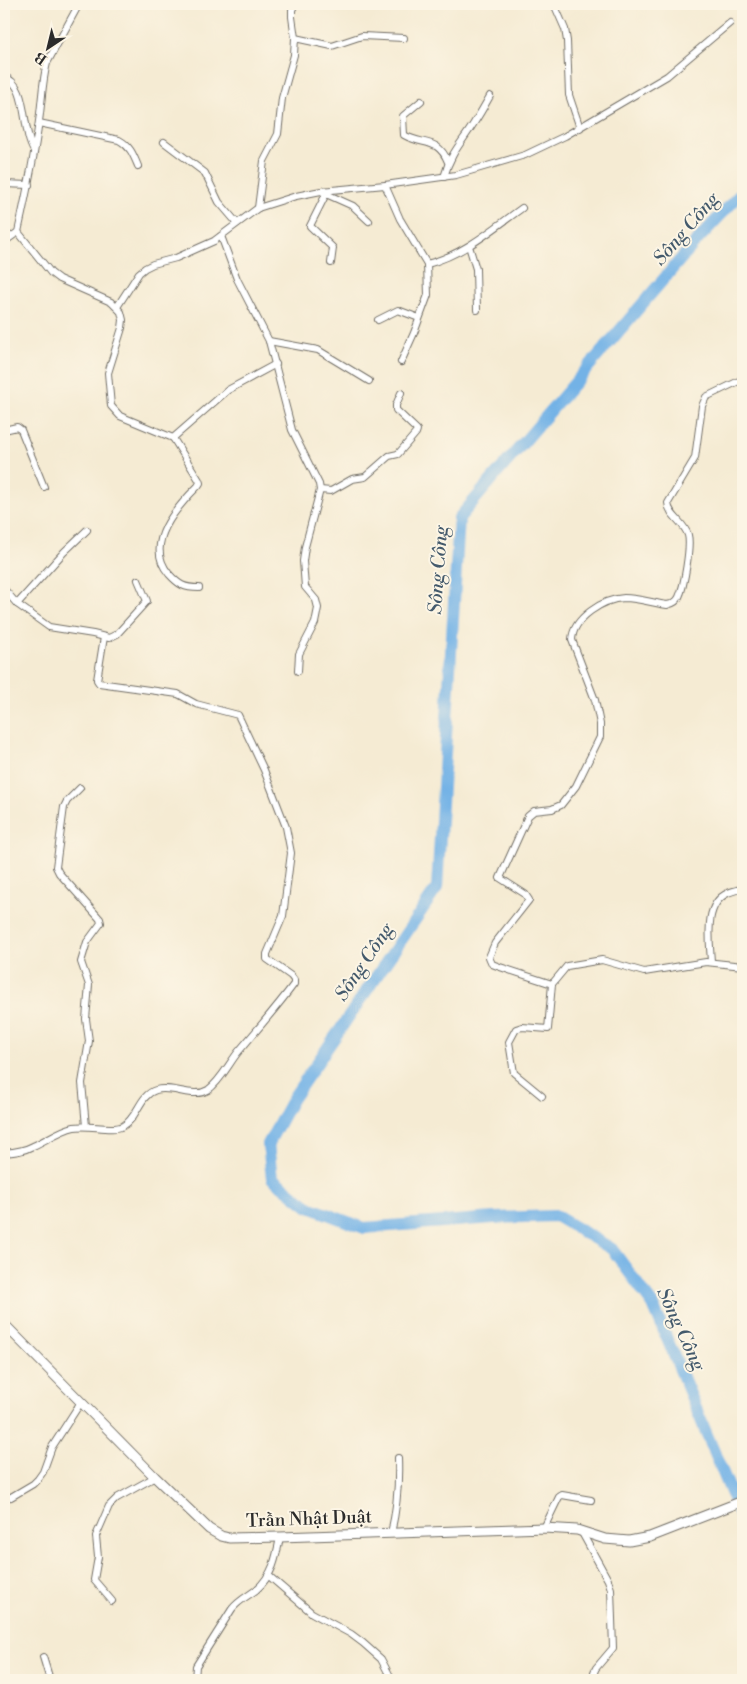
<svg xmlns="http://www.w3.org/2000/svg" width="747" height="1684" font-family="'Libre Bodoni',serif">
  <rect width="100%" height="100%" fill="#fcf5e5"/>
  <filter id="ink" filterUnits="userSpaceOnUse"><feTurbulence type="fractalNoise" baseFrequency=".02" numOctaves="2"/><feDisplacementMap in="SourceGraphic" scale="10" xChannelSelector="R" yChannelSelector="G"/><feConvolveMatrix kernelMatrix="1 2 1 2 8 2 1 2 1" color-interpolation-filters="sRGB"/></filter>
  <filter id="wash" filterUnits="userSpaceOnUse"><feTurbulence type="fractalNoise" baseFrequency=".0096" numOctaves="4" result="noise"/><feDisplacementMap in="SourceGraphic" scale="20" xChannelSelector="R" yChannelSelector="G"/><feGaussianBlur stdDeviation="1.12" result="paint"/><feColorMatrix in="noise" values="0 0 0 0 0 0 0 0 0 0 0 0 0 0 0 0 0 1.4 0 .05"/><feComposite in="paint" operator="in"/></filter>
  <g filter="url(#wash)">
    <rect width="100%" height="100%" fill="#f5ebd3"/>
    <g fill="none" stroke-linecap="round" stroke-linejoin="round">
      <!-- river -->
      <path stroke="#73b2e6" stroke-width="12" d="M743 191 692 246 459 518 437 888 293 1098 268 1144 272 1178 309 1207 364 1228 494 1218 556 1216 612 1249 653 1305 743 1521"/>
    </g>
  </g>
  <g filter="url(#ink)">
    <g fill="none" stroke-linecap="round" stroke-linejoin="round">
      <defs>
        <g id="street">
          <path d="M554 4 565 29 567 41 569 95 580 128"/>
          <path d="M295 38 332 46 362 36 404 38"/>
          <path d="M4 77C29 84 21 131 34 151"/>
          <path d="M421 101 403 116 404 135C423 146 438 137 448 162"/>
          <path d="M39 123 119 140C130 146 133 154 138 166"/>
          <path d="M164 142 205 173 219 202 237 223"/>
          <path d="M444 177C451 152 461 144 474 123 480 114 485 105 490 96"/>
          <path d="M4 184 29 185"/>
          <path d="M385 185 400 219 427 264 428 295 414 333 401 362"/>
          <path d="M324 193 353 206 369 221"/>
          <path d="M326 194 310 226 333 248 331 263"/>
          <path d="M258 208 264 161 278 134 282 98 294 55 295 38 292 17V10L295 4"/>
          <path d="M18 232 51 273 59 279 111 302 121 312 123 320 122 328 108 373 111 406 120 416 173 438 199 480 200 483 198 486C177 507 143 544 169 574 179 585 184 588 199 588"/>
          <path d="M221 236 237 279 269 341 292 430 319 484 320 490 305 547 303 561 305 587 316 600 318 608 315 623 299 654 298 671"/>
          <path d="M4 242 18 232C26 196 34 159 39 121 42 102 42 82 47 63L79 4"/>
          <path d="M469 246 476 269 477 310"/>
          <path d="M427 264C463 255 493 229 522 208"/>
          <path d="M117 307 139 273 145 268 153 264 176 258 214 241 258 208 296 196 321 191 385 185 456 175 525 155 565 136 667 76 730 23"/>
          <path d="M378 320 398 310 419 318"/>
          <path d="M269 341 318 350 369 381"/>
          <path d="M4 430 17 427 21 430 44 487"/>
          <path d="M173 438 228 390 276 364"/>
          <path d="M320 490 331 491 352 479 365 477 389 456 398 454 416 433 417 430 396 410V405L401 393"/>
          <path d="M4 589 17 604 49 627 93 634 109 638 117 634 147 601 138 580"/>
          <path d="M17 604 64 552 87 530"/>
          <path d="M80 788 67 801 64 807 56 867 59 873 100 919 101 923 87 942 81 962 89 985 86 1019 89 1041 82 1083 86 1126"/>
          <path d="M711 962C710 941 703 904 728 893 732 891 738 890 743 888"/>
          <path d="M552 984 500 967 492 964 489 957 495 943 529 900 525 894 500 878 528 816 534 811 552 809 561 805 576 786 600 737V724L595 700 572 640C573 618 603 599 624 598 638 598 653 603 667 605 672 604 677 602 679 597 684 587 691 546 688 535 684 522 669 516 668 503L695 458 702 406 706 397 743 379"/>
          <path d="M542 1096 514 1073 509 1042 516 1029 522 1027 548 1029 552 984 567 966 602 960 644 972 706 962 743 966"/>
          <path d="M4 1153C14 1152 24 1151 33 1146 47 1140 60 1130 74 1127 89 1124 112 1132 123 1126 138 1118 139 1095 156 1090 172 1085 193 1099 208 1090 221 1081 229 1063 239 1051 258 1029 277 1007 294 984V980L291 976 267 959V954L283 916 291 853 286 827 264 770 238 715 196 704 178 694 99 683 97 680 104 637"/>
          <path d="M11 1497 33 1484 38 1479 43 1472 52 1447 81 1402"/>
          <path d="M544 1528 559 1497 562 1495 591 1500"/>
          <path d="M581 1531 608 1580 611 1589 613 1648 596 1668 594 1672 595 1680"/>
          <path d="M391 1533C397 1508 399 1484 398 1458"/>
          <path d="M269 1576 312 1613 351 1634 363 1643 381 1659 392 1680"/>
          <path d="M112 1601 94 1580 98 1557 96 1536 109 1506 117 1498 155 1477"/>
          <path d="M43 1657 50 1680"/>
          <path d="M195 1680 196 1666 232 1609C239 1600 248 1596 256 1590 273 1575 276 1558 280 1537"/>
        </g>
        <path id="secondary" d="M4 1324 155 1477 209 1529 221 1536 229 1538 280 1537 544 1528 577 1530 605 1539 629 1541 650 1537 743 1501"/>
      </defs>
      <!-- street casing -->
      <use href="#street" stroke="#726e66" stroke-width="8"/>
      <!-- secondary casing -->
      <use href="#secondary" stroke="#726e66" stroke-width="11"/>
      <!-- street -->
      <use href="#street" stroke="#fff" stroke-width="6"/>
      <!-- secondary -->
      <use href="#secondary" stroke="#fff" stroke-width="9"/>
    </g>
  </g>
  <g text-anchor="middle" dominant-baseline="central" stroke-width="4" stroke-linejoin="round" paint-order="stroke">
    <!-- street labels -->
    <g font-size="18" fill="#2b2b2b" stroke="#fcf5e5">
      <text transform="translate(309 1519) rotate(-2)">Trần Nhật Duật</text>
    </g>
    <!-- water labels -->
    <g font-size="19" font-style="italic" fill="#445a6c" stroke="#fcf5e5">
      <text transform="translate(686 229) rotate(-49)">Sông Công</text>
      <text transform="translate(438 570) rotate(-86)">Sông Công</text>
      <text transform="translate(364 962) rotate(-56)">Sông Công</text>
      <text transform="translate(681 1329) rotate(65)">Sông Công</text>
    </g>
  </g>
  <!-- margin -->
  <rect width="747" height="1684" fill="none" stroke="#fcf5e5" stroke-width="20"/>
  <!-- north arrow -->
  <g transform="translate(48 48) rotate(215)" stroke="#fcf5e5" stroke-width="4" paint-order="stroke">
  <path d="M0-4L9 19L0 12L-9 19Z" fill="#2b2b2b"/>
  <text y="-8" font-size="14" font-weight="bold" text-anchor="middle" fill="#2b2b2b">B</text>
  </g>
</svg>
